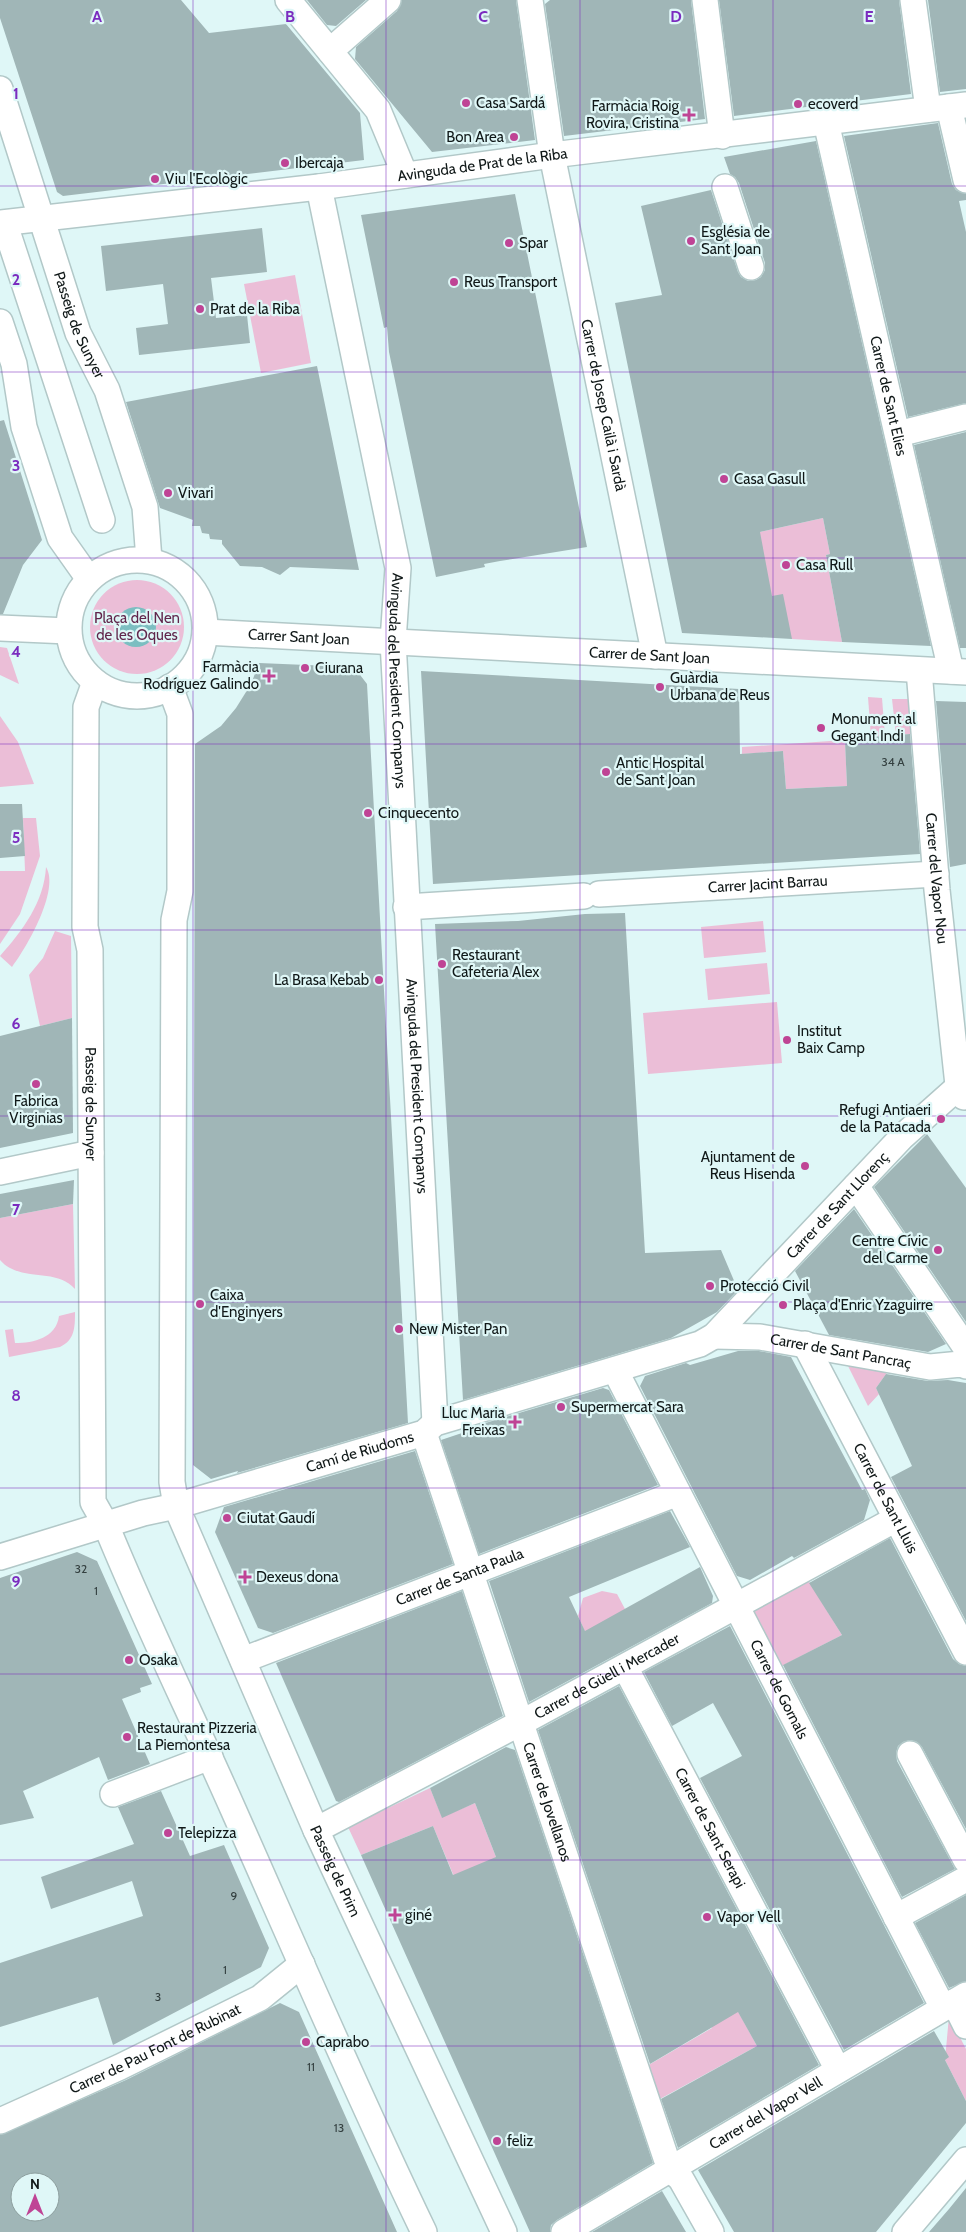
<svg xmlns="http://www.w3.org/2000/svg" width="966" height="2232" font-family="Cabin,sans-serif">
  <rect width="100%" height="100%" fill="#dff7f7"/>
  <!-- green -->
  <g fill="#ebbed7">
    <path d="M295 275 311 363 261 373 244 284Z"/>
    <path d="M823 518 830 554 826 555 842 642 792 639 750 601 760 532Z"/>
    <circle cx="137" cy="627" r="47"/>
    <path d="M0 647 7 648 19 684 0 675Z"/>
    <path d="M868 697 882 698 885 736 871 737Z"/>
    <path d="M892 699H908L911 734 896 735Z"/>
    <path d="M0 716 18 742 34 784 0 787Z"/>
    <path d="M845 740 847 786 786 789 783 751 742 754V747Z"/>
    <path d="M23 818H36L40 856 20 914 0 944V871H25Z"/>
    <path d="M46 867C60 890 27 947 12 967L0 956C23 930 44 902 46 867Z"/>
    <path d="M763 921 766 952 704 958 701 927Z"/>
    <path d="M55 931 71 936 72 1018 40 1026 29 975 43 958Z"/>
    <path d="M767 963 770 994 708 1000 705 969Z"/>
    <path d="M777 1002 782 1063 648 1074 643 1013Z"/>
    <path d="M73 1204 75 1289C56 1267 20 1283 0 1260V1218Z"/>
    <path d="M75 1312C75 1327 75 1340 60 1347L9 1357 5 1330 13 1329 15 1343C34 1343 56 1338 59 1316Z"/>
    <path d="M847 1364 889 1370 876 1388 879 1394 868 1406Z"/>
    <path d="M808 1580 842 1635 778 1668 749 1612Z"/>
    <path d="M602 1591 617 1594 625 1609 587 1636 578 1616 583 1598Z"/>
    <path d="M430 1788 442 1817 475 1803 496 1857 465 1903 433 1826 361 1855 348 1827Z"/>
    <path d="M722 1982 757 2046 658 2100 647 2066 712 2028 697 1998Z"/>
    <path d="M949 2016 966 2049V2101L945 2060Z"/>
  </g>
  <!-- water -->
  <circle fill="#7cbec1" cx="136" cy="627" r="20"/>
  <!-- building -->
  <g fill="#a0b6b7" fill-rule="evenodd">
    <path d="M0 0H181L209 33 286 24 360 113 364 160 63 196 57 192 0 18Z"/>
    <path d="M307 0H366L336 26 327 25Z"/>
    <path d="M402 0H516L535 140 432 152 355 59 356 47 397 11Z"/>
    <path d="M550 0H691L705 119 564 136 545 4Z"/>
    <path d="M719 0H899L911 94 734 116Z"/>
    <path d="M928 0H966V89L940 92Z"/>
    <path d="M938 123 952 184 956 190 966 194V200L959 201 966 232V403L908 417 844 136Z"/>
    <path d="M816 141 931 646 842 642 826 555 830 554 823 518 760 532 772 596 783 594 792 639 682 633 615 303 662 295 641 206 711 190 738 272 741 277 748 281 756 280 761 277 765 270V263L739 183 735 177 730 174 724 157Z"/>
    <path d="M515 194 587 547 500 561 484 564 485 567 436 577 389 352 387 327 384 328 361 215Z"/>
    <path d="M262 228 267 272 211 278 216 318 247 315 250 343 139 355 136 328 168 324 163 284 106 291 101 246Z"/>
    <path d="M317 366 359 570 290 567 280 575 262 567 240 566 222 544V540L210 539 209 534 202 533 200 526H192L193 520 160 508 126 402Z"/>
    <path d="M4 420 42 540 23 565 3 614H0V421Z"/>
    <path d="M966 432V648H960L914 445Z"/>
    <path d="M259 663 354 667 367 684 408 1423 237 1473 238 1471 211 1479 193 1465 195 744 221 726 236 708 251 684Z"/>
    <path d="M421 671 739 689 740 754 783 751 786 789 847 786 845 742 871 741V737L910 734 920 854 433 884Z"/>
    <path d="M936 701 966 702V864L950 867Z"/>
    <path d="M0 804H22L25 856 0 858Z"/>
    <path d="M625 913 645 1253 721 1250 738 1290 717 1312 671 1338 463 1400 435 924 518 921 585 914Z"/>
    <path d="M72 1018 73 1133 0 1148V1036Z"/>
    <path d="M927 1134 966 1188V1322L874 1187Z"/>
    <path d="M74 1180 73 1204 0 1218V1194Z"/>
    <path d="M854 1209 946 1344 928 1352 829 1335 795 1271Z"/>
    <path d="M738 1351H759L791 1357 862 1490 865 1489 870 1500 864 1520 794 1558 792 1556 750 1580 737 1576 640 1386 645 1376 686 1363 690 1365Z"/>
    <path d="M886 1374 928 1381 948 1380 966 1383V1621L891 1477 912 1466 876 1388Z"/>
    <path d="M603 1388 609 1390 658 1485 479 1554 441 1440 465 1432V1429Z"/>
    <path d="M415 1451 453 1564 273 1633 258 1628 215 1532 224 1507Z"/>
    <path d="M670 1511 690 1547 569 1597 585 1631 700 1567 713 1596 712 1603 529 1702 489 1581Z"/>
    <path d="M890 1538 953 1659 959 1664 966 1666V1829L922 1747 917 1742 910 1740 903 1742 898 1746 896 1753 897 1761 955 1869 902 1897 783 1665 842 1635 809 1583Z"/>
    <path d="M77 1552 97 1561 152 1684 140 1688 141 1692 122 1699 150 1764 108 1780 99 1757 23 1791 34 1818 0 1825V1578Z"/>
    <path d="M462 1591 503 1716 339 1802 336 1801 276 1663Z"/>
    <path d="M730 1626 924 2003 844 2050 700 1778 742 1756 713 1703 672 1726 644 1672Z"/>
    <path d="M619 1686 819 2065 678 2148 661 2099 757 2046 738 2012 650 2064 538 1730Z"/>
    <path d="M506 1747 515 1750 653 2163 557 2220 551 2225 550 2232H530L361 1855 433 1826 453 1875 496 1857 475 1803 442 1818 430 1788Z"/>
    <path d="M161 1791 190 1856 224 1845 269 1948 261 1967 113 2045 98 1997 0 2027V1963L143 1916 132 1881 51 1909 41 1877 134 1844 118 1807Z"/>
    <path d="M966 1895V1981L949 1988 915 1923Z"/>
    <path d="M280 2003 299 2012 397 2232H0V2135L126 2080ZM20 2182H50V2212H20Z"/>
    <path d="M934 2031 949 2057 945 2060 966 2101V2123L876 2232H734L698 2170Z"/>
    <path d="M966 2188V2232H929L949 2209Z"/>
    <path d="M662 2191 686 2232H592Z"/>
  </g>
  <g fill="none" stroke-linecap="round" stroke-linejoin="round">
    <defs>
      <g id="minor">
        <path d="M288 0 378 110 405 175"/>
        <path id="s1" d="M530 0 552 155 655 656"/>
        <path d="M705 0 722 136"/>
        <path d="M913 0 928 109"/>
        <path d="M330 51 388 0"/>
        <path id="s2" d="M0 89 78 333 107 390 145 507 149 560"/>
        <path d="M949 107 966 180"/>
        <path id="s3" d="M826 122 951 671"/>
        <path id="s4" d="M319 187 398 568 393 641 435 1423"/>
        <path d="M725 187 751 267"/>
        <path id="s5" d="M0 223 319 187 552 155 966 105"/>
        <path d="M9 237 102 520"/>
        <path d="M0 322 14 364 24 427 60 538 89 579"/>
        <path d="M898 434 966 417"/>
        <circle cx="137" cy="628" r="68"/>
        <path d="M0 628 68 631"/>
        <path id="s6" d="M205 632 966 672"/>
        <path id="s7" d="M919 670 937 890 958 1085 964 1097"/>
        <path id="s8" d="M95 682 86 707 85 927 90 950 93 1502 106 1525C145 1621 191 1714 233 1809 296 1951 357 2093 424 2232"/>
        <path id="s9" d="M170 687 180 714V891L174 920 172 1482 176 1506 316 1830 504 2232"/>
        <path id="s10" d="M599 894 936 874"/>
        <path d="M406 907 584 896"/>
        <path d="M0 1172 91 1153"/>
        <path d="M856 1186 966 1348"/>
        <path id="s11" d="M714 1336 760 1337 930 1367 961 1364 966 1366"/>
        <path id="s12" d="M805 1344 966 1652"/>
        <path id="s13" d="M615 1370 943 2008"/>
        <path id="s14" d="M424 1433 666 2158 671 2170 681 2179 711 2232"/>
        <path id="s15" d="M0 1557 143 1513 176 1506 424 1433 435 1423 700 1344 714 1336 902 1137 966 1080"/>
        <path id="s16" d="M243 1660 678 1493"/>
        <path id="s17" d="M625 1667 838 2070"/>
        <path d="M910 1754 966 1860"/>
        <path d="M113 1794 210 1757"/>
        <path id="s18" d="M316 1830 530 1718 896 1519"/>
        <path d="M896 1917 966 1879"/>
        <path d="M954 2002 966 2026"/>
        <path id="s19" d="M0 2121 120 2067 260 1998 302 1964"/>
        <path id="s20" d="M564 2232 966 1995"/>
        <path d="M905 2232 966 2160"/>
      </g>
    </defs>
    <!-- minor casing -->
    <use href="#minor" stroke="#b2c8c8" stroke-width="28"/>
    <!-- minor -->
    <use href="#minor" stroke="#fff" stroke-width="25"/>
  </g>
  <!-- grid -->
  <path fill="none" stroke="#7b2cbf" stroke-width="1" stroke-opacity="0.55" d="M193 0V2232M386 0V2232M580 0V2232M773 0V2232M0 186H966M0 372H966M0 558H966M0 744H966M0 930H966M0 1116H966M0 1302H966M0 1488H966M0 1674H966M0 1860H966M0 2046H966"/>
  <!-- markers -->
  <g fill="#bf4495" stroke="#dff7f7" stroke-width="2">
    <circle cx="466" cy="103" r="5"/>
    <circle cx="798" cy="104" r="5"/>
    <path d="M686.5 107.5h5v5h5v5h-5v5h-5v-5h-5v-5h5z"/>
    <circle cx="514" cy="137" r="5"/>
    <circle cx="285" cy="163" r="5"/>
    <circle cx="155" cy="179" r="5"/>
    <circle cx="691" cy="241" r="5"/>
    <circle cx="509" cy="243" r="5"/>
    <circle cx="454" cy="282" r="5"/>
    <circle cx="200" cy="309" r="5"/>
    <circle cx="724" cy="479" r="5"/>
    <circle cx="168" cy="493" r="5"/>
    <circle cx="786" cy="565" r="5"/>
    <circle cx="305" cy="668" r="5"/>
    <path d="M266.5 668.5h5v5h5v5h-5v5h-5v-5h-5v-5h5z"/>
    <circle cx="660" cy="687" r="5"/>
    <circle cx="821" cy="728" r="5"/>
    <circle cx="606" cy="772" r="5"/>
    <circle cx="368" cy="813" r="5"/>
    <circle cx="442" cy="964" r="5"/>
    <circle cx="379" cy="980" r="5"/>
    <circle cx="787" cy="1040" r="5"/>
    <circle cx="36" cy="1084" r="5"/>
    <circle cx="941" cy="1119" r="5"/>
    <circle cx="805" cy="1166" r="5"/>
    <circle cx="938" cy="1250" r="5"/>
    <circle cx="710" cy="1286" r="5"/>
    <circle cx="200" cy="1304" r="5"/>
    <circle cx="783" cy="1305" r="5"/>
    <circle cx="399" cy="1329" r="5"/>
    <circle cx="561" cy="1407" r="5"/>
    <path d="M512.5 1414.5h5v5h5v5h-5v5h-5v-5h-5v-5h5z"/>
    <circle cx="227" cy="1518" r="5"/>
    <path d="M242.5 1569.5h5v5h5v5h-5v5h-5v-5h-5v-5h5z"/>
    <circle cx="129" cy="1660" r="5"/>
    <circle cx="127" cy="1737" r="5"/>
    <circle cx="168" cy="1833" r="5"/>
    <path d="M392.5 1907.5h5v5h5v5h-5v5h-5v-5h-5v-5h5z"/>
    <circle cx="707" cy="1917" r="5"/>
    <circle cx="306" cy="2042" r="5"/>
    <circle cx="497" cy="2141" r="5"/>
  </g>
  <g text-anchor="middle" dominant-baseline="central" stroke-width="4.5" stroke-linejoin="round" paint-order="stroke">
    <!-- number labels -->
    <g font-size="12" fill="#344040">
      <text x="893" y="761">34 A</text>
      <text x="81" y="1568">32</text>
      <text x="96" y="1590">1</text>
      <text x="234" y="1895">9</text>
      <text x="225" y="1969">1</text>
      <text x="158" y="1996">3</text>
      <text x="311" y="2066">11</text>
      <text x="339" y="2127">13</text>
    </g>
    <!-- poi labels -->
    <g font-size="15" fill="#101818" stroke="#dff7f7" text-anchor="start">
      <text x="476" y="103">Casa Sardá</text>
      <text x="808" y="104">ecoverd</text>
      <text x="679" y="106" text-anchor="end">Farmàcia Roig<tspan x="679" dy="17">Rovira, Cristina</tspan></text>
      <text x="504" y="137" text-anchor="end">Bon Area</text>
      <text x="295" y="163">Ibercaja</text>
      <text x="165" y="179">Viu l'Ecològic</text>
      <text x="701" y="232">Església de<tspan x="701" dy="17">Sant Joan</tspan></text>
      <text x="519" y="243">Spar</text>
      <text x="464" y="282">Reus Transport</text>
      <text x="210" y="309">Prat de la Riba</text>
      <text x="734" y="479">Casa Gasull</text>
      <text x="178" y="493">Vivari</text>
      <text x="796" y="565">Casa Rull</text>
      <text x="259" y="667" text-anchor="end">Farmàcia<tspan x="259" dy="17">Rodríguez Galindo</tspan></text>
      <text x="315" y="668">Ciurana</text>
      <text x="670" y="678">Guàrdia<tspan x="670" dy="17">Urbana de Reus</tspan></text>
      <text x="831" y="719">Monument al<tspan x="831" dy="17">Gegant Indi</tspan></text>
      <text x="616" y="763">Antic Hospital<tspan x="616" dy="17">de Sant Joan</tspan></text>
      <text x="378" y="813">Cinquecento</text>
      <text x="452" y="955">Restaurant<tspan x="452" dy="17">Cafeteria Alex</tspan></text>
      <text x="369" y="980" text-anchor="end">La Brasa Kebab</text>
      <text x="797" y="1031">Institut<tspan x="797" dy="17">Baix Camp</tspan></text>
      <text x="36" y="1101" text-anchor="middle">Fabrica<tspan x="36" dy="17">Virginias</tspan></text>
      <text x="931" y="1110" text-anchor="end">Refugi Antiaeri<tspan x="931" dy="17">de la Patacada</tspan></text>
      <text x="795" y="1157" text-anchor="end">Ajuntament de<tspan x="795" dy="17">Reus Hisenda</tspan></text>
      <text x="928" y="1241" text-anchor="end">Centre Cívic<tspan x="928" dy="17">del Carme</tspan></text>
      <text x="720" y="1286">Protecció Civil</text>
      <text x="210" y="1295">Caixa<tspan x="210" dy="17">d'Enginyers</tspan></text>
      <text x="793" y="1305">Plaça d'Enric Yzaguirre</text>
      <text x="409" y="1329">New Mister Pan</text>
      <text x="571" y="1407">Supermercat Sara</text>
      <text x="505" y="1413" text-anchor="end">Lluc Maria<tspan x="505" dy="17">Freixas</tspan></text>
      <text x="237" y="1518">Ciutat Gaudí</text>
      <text x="256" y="1577">Dexeus dona</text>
      <text x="139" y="1660">Osaka</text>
      <text x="137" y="1728">Restaurant Pizzeria<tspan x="137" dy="17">La Piemontesa</tspan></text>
      <text x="178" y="1833">Telepizza</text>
      <text x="405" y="1915">giné</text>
      <text x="717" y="1917">Vapor Vell</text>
      <text x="316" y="2042">Caprabo</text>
      <text x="507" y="2141">feliz</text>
    </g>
    <!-- street labels -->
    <g font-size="15" fill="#101818" stroke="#dff7f7">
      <text stroke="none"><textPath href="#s5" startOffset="486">Avinguda de Prat de la Riba</textPath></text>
      <text stroke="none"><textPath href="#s2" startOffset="249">Passeig de Sunyer</textPath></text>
      <text stroke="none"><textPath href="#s3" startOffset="281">Carrer de Sant Elies</textPath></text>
      <text stroke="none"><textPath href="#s1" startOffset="412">Carrer de Josep Cailà i Sardà</textPath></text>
      <text stroke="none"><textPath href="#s6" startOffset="94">Carrer Sant Joan</textPath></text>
      <text stroke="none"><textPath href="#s6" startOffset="445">Carrer de Sant Joan</textPath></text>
      <text stroke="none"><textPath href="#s4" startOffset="502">Avinguda del President Companys</textPath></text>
      <text stroke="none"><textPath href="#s7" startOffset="209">Carrer del Vapor Nou</textPath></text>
      <text stroke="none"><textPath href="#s10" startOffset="169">Carrer Jacint Barrau</textPath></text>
      <text stroke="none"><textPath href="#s4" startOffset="908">Avinguda del President Companys</textPath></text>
      <text stroke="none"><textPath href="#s8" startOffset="424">Passeig de Sunyer</textPath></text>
      <text stroke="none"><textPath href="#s15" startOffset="929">Carrer de Sant Llorenç</textPath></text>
      <text stroke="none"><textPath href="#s11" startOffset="128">Carrer de Sant Pancraç</textPath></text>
      <text stroke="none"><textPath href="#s15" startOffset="375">Camí de Riudoms</textPath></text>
      <text stroke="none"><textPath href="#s12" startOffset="174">Carrer de Sant Lluis</textPath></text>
      <text stroke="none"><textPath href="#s16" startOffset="232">Carrer de Santa Paula</textPath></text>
      <text stroke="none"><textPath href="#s18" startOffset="329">Carrer de Güell i Mercader</textPath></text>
      <text stroke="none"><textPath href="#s13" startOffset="359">Carrer de Gornals</textPath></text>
      <text stroke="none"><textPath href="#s14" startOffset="389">Carrer de Jovellanos</textPath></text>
      <text stroke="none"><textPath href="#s17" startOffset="182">Carrer de Sant Serapi</textPath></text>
      <text stroke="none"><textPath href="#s9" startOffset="1220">Passeig de Prim</textPath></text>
      <text stroke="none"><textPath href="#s19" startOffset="171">Carrer de Pau Font de Rubinat</textPath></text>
      <text stroke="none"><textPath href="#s20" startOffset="234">Carrer del Vapor Vell</textPath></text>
    </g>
    <!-- park labels -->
    <g font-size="15" fill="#61264c" stroke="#dff7f7">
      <text x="137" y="618">Plaça del Nen<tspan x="137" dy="17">de les Oques</tspan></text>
    </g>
  </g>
  <g font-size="16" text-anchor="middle" font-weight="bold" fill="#7b2cbf" stroke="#dff7f7" stroke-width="4.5" stroke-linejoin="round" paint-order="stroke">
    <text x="97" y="22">A</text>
    <text x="290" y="22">B</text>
    <text x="483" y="22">C</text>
    <text x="676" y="22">D</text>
    <text x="869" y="22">E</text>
    <text x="16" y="99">1</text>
    <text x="16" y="285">2</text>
    <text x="16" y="471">3</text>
    <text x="16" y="657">4</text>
    <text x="16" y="843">5</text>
    <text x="16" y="1029">6</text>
    <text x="16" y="1215">7</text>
    <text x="16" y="1401">8</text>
    <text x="16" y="1587">9</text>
  </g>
  <!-- north arrow -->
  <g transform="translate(35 2197)"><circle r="24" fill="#dff7f7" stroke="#8c9e9e"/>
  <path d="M0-4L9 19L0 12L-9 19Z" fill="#bf4495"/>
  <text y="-8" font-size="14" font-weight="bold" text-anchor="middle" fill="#101818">N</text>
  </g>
</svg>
